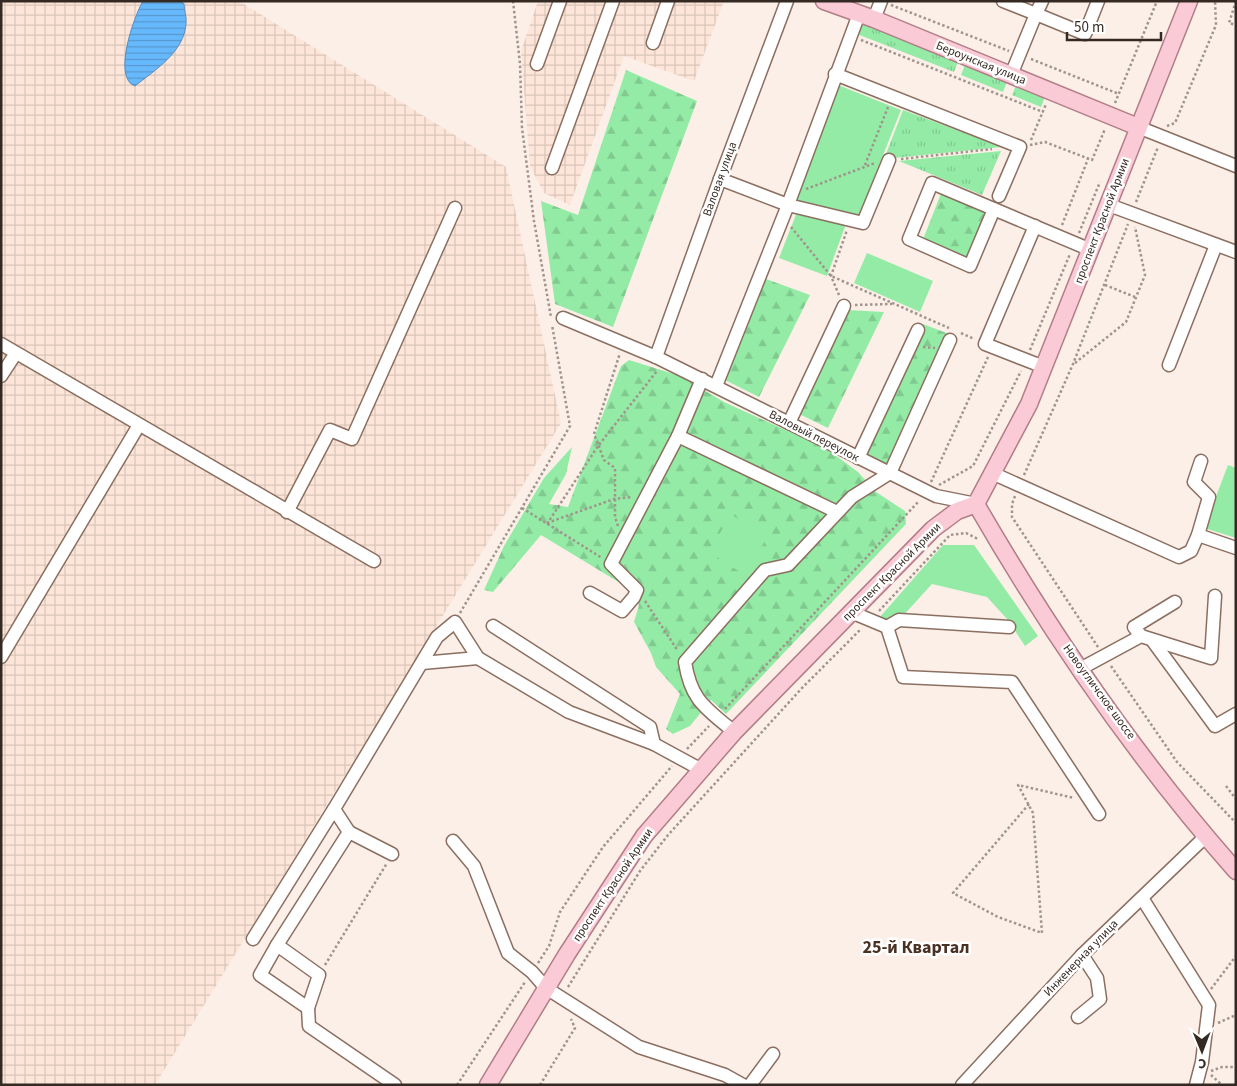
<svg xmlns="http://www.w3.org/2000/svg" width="1237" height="1086" font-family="'Source Sans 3',sans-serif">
  <defs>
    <pattern id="industrial-grid" width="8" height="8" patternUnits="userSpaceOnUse" patternTransform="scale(1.25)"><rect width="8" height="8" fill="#fde6d9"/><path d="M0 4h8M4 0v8" fill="none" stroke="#d9c5ba"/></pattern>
    <pattern id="grass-tufts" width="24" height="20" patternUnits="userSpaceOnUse" patternTransform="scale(1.25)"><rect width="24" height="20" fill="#94eba6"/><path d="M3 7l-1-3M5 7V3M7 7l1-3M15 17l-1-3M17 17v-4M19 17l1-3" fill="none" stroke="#80ca8f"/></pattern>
    <pattern id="forest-firs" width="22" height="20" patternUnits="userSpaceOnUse" patternTransform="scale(1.25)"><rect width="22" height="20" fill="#94eba6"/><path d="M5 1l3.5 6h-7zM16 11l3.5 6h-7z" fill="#80ca8f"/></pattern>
    <pattern id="water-rules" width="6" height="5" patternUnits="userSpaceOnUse" patternTransform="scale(1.25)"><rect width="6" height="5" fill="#67b9fe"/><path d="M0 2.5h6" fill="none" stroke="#5697cd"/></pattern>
  </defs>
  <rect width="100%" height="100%" fill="#fcefe8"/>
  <!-- industrial -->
  <g fill="url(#industrial-grid)">
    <path d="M1 1H239L506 167 561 423 155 1085H1Z"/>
    <path d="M538 1H724L694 81 624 56 570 205 544 193 530 166 521 51Z"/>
  </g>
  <!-- grass -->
  <g fill="url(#grass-tufts)">
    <path d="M862 21 959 59 954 72 857 34Z"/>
    <path d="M966 62 1008 79 1003 92 961 75Z"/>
    <path d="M1017 83 1046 94 1041 107 1012 95Z"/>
    <path d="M903 110 1002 147 884 159Z"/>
    <path d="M1001 151 982 195 899 161Z"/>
  </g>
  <!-- forest -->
  <g fill="url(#forest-firs)">
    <path d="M626 70 697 101 613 327 555 304 541 201 578 215Z"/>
    <path d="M942 191 989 211 968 261 922 242Z"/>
    <path d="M766 279 810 295 759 397 723 379Z"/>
    <path d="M849 310 884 312 828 428 799 414Z"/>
    <path d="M923 324 949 334 889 465 866 455Z"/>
    <path d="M629 360 680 376 724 402 827 449 858 472 876 492 905 511 906 524 726 714 711 700 690 726 673 734 666 729 680 694 656 667 651 653 634 622 639 605 630 589 541 535 493 592 484 590 504 546 544 478 572 447 566 474 549 504 568 507 621 366Z"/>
  </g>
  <!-- park -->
  <g fill="#94eba6">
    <path d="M838 85 901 110 858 218 792 203Z"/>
    <path d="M797 212 846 224 827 276 779 258Z"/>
    <path d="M867 253 933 281 920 312 854 283Z"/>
    <path d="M1228 465 1236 468V538L1204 528Z"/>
    <path d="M732 515 767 538 743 574 708 551Z"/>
    <path d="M943 545H974L1038 636 1025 646 1008 620 987 597 932 584 891 629 879 618Z"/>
  </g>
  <!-- water -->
  <path fill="url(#water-rules)" stroke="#588ebc" d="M143 1H181L184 4C184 10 187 17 186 24 184 52 155 70 135 86 112 78 134 16 143 1Z"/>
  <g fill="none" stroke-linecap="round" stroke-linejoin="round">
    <defs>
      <g id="minor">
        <path d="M1003 1 1036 14 1042 1"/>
        <path d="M874 19 881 1"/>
        <path d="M653 43 668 1"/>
        <path d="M537 64 560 1"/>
        <path d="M835 74 1020 147 999 196"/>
        <path d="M1011 75 1036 14 1085 34 1098 1"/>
        <path d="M1138 127 1236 166"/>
        <path d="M552 168 613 1"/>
        <path d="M720 179 788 205 863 223 889 160"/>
        <path d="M1109 205 1236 252"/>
        <path d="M994 209 970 266 909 239 932 183 1091 250"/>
        <path d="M1035 226 985 344 1044 367"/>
        <path d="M563 318 656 357 936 496 976 504"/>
        <path d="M1 344 374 561"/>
        <path d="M656 357 720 179 787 1"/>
        <path d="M1169 365 1216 245"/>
        <path d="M1 376 16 353"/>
        <path d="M716 386 786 210 859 14"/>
        <path d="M789 423 844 306"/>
        <path d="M678 436 837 512"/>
        <path d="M858 458 918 330"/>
        <path d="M992 473 1179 557 1191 551 1198 535 1236 548"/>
        <path d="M287 512 330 430 352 439 455 208"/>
        <path d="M1198 535 1209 497 1194 482 1201 461"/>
        <path d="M590 593 622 611 634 597 637 590 611 564 678 436 702 379"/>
        <path d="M851 612 887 627 899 620 1009 627"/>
        <path d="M493 626 650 727 654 744"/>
        <path d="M887 627 903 677 1012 682 1099 814"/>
        <path d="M1141 636 1134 627 1175 602"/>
        <path d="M1152 640 1215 726 1236 714"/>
        <path d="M1 657 139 425"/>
        <path d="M422 663 478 658"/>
        <path d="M1080 669 1141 636 1211 658 1215 596"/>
        <path d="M734 732C706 708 691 701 685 662L765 570 788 565 852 497 890 473 950 340"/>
        <path d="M349 832 392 854"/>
        <path d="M453 841 474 866 508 953 532 972 546 988 639 1047 725 1075 743 1085"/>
        <path d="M1142 898 1209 1005 1202 1062 1196 1085"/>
        <path d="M253 939 334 809"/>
        <path d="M277 945 260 975 308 1008"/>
        <path d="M1078 1017 1100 999 1097 978 1082 955"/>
        <path d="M395 1085 309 1026 308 1008 319 975 277 945 349 832 334 809 437 637 455 622 478 658 569 712 654 744 700 769"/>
        <path d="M750 1085 773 1054"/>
        <path d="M962 1085 1082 955 1205 837"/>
      </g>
      <g id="major">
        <path d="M824 1 874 19 1138 127"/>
        <path d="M976 504C1050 632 1138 760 1236 871"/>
        <path d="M488 1085 567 954 644 836 734 732 933 529 957 511 976 504 1029 404 1189 1"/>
      </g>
    </defs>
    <!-- minor casing -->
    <use href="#minor" stroke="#8b6f60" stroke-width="15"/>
    <!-- major casing -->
    <use href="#major" stroke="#b27d86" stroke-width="19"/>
    <!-- path -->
    <g stroke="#a0948d" stroke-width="2.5" stroke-dasharray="2.5 2.5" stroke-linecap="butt">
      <path d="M513 1 520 64 522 128 534 221 551 317"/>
      <path d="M1236 1 1229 23 1236 25"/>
      <path d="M891 5 1009 51"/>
      <path d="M861 40 1043 112"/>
      <path d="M1031 59 1119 94"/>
      <path d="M1115 103 1157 1"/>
      <path d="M1167 126 1175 123 1216 25 1215 1"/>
      <path d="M1031 140 1046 104"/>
      <path d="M1030 145 1045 142 1092 160 1105 129"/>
      <path d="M901 159 992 149"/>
      <path d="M865 165 888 107"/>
      <path d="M806 189 875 163"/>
      <path d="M1136 202 1158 147"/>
      <path d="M1062 225 1088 159"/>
      <path d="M791 227 831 276 949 328"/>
      <path d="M1079 233 1100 182"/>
      <path d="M1105 285 1135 297"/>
      <path d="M839 295 831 276 847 230"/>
      <path d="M855 305 892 304"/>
      <path d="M961 333 974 339"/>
      <path d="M923 347 935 348"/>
      <path d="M1030 350 1070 254"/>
      <path d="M1075 363 1126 322 1145 275 1135 227"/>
      <path d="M1024 475 1073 364 1128 224"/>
      <path d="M931 482 988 357"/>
      <path d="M939 485 973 466 1021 371"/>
      <path d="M1015 496 1012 504V517L1098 647"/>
      <path d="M522 508 602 558"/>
      <path d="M547 523 614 499 632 497"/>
      <path d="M547 524 598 446 657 371"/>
      <path d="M618 526 615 517V468L604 460 594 434 620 353"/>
      <path d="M645 601 678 651"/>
      <path d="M879 611 950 535 966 533 978 539"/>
      <path d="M460 613 570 426 552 325"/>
      <path d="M1111 666 1177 762 1236 823"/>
      <path d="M725 709 919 501"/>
      <path d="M687 749 709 726"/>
      <path d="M1226 786 1236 799"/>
      <path d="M1029 804 953 893 998 917 1042 933 1033 813 1018 785 1074 798"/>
      <path d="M538 963 549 946 560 912 603 847 672 766"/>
      <path d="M325 965 387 863"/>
      <path d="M568 987 640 871 668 835 802 688 861 629"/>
      <path d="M1211 989 1236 956"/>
      <path d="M1218 1023 1236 1015"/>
      <path d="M1211 1071 1222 1067H1236"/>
      <path d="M1211 1075 1222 1085"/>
      <path d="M457 1085 525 982"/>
      <path d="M540 1085 575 1028 571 1019"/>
    </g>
    <!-- minor -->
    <use href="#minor" stroke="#fff" stroke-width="12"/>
    <!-- major -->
    <use href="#major" stroke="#facbd7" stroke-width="16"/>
  </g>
  <g text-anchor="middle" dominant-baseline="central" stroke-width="5" stroke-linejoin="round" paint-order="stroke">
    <!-- street labels -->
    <g font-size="12" fill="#352a23" stroke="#fff">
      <text transform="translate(981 63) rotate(22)">Бероунская улица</text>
      <text transform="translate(720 179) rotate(-70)">Валовая улица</text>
      <text transform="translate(1102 221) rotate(-69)">проспект Красной Армии</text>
      <text transform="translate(814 436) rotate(27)">Валовый переулок</text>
      <text transform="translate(892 572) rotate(-45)">проспект Красной Армии</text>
      <text transform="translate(1099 692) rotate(54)">Новоугличское шоссе</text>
      <text transform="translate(613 885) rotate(-56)">проспект Красной Армии</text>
      <text transform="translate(1081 958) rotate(-46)">Инженерная улица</text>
    </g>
    <!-- district labels -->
    <g font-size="18" font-weight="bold" fill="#493123" stroke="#fff">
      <text x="916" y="947">25-й Квартал</text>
    </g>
  </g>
  <!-- border -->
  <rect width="1237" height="1086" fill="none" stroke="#352a23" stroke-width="5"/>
  <!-- north arrow -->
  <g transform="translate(1202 1051) rotate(179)" stroke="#ffffff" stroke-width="4" paint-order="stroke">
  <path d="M0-4L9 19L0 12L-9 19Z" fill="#352a23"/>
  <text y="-8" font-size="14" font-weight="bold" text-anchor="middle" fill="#352a23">С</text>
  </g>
  <!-- scale -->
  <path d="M1067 32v8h94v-8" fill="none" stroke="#352a23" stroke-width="2.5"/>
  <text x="1074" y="32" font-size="15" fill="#352a23" stroke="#ffffff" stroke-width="4" paint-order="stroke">50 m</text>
</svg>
